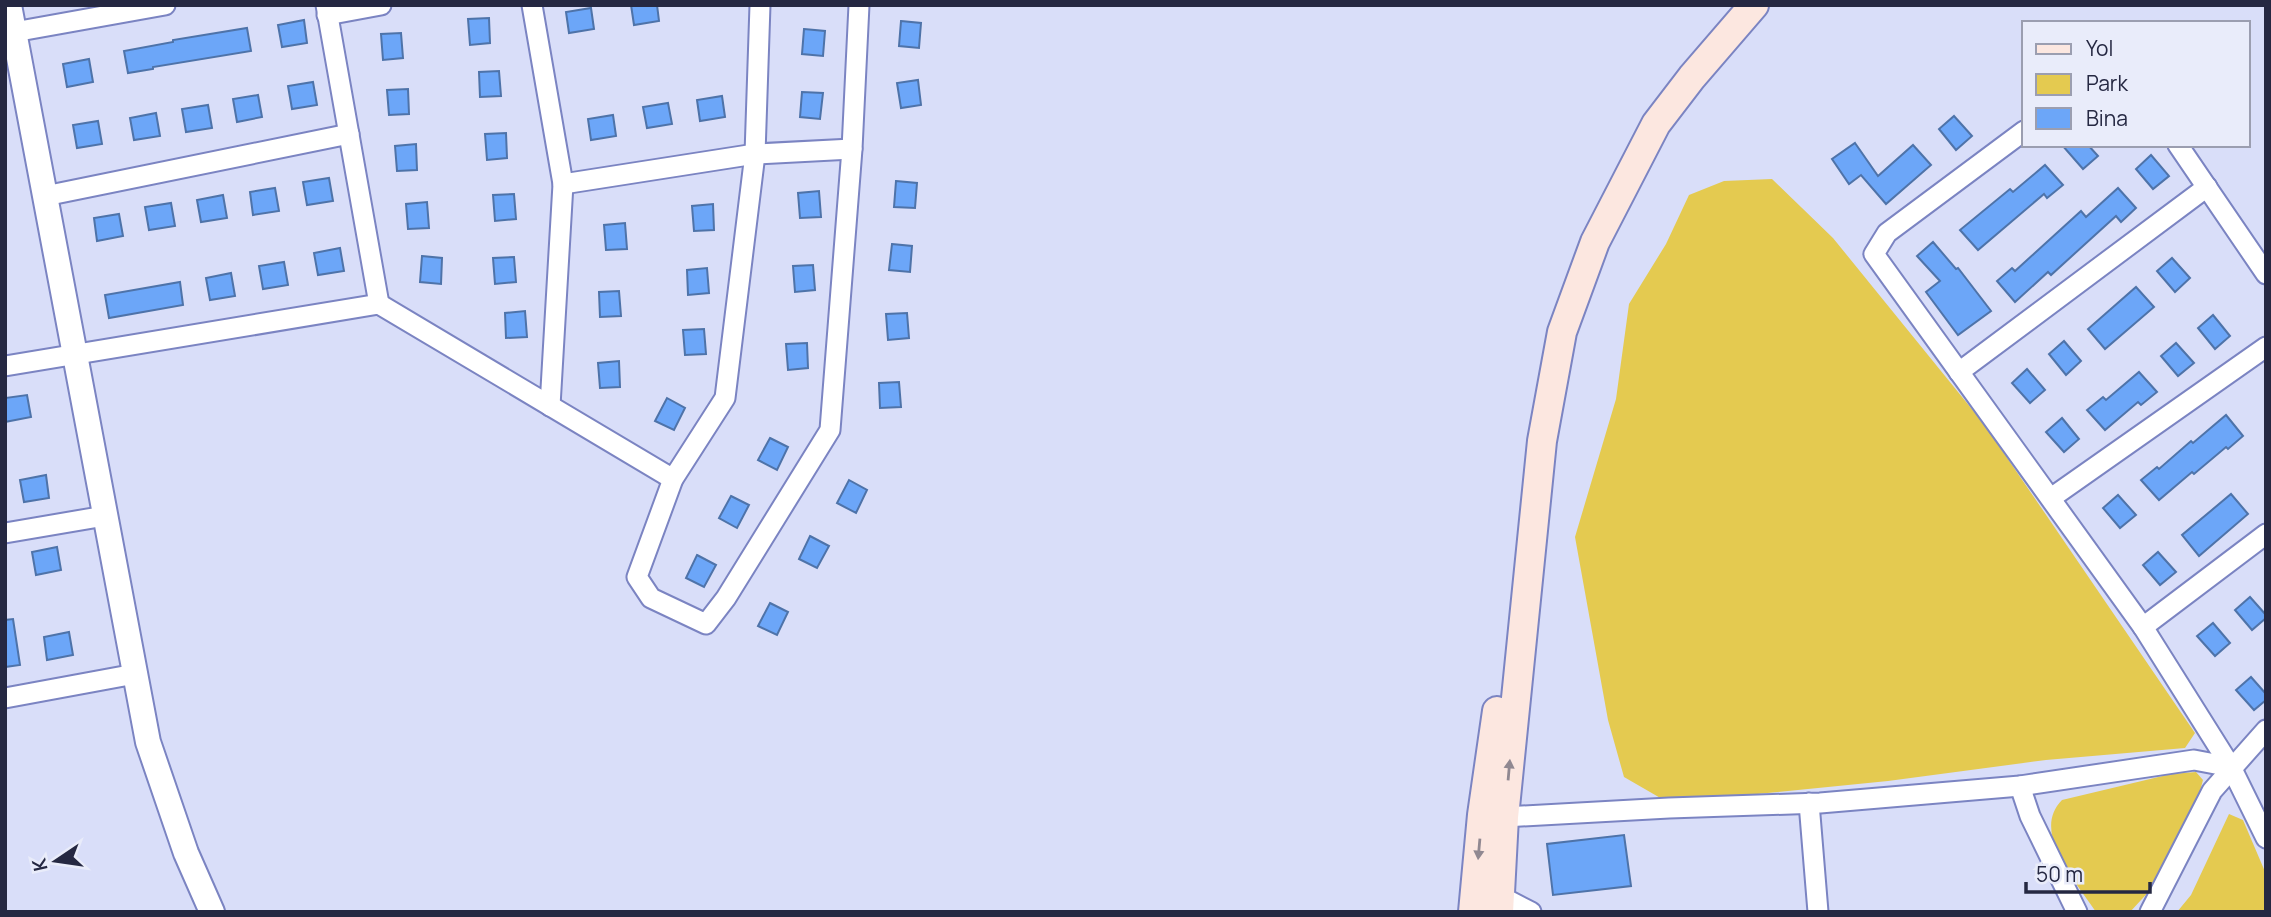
<svg xmlns="http://www.w3.org/2000/svg" width="2271" height="917" font-family="Manrope,sans-serif">
  <rect width="100%" height="100%" fill="#d9def9"/>
  <!-- green -->
  <g fill="#e4ca50">
    <path d="M1772 179 1833 238 1984 424 2195 733 2185 748 2046 760 1888 781 1669 803 1624 777 1608 720 1575 537 1616 399 1629 304 1666 244 1689 195 1724 181Z"/>
    <path d="M2196 772 2203 780 2200 791 2153 887 2130 912H2096C2077 883 2030 832 2062 800L2171 774Z"/>
    <path d="M2229 814 2243 820 2266 874V912H2177L2191 895Z"/>
  </g>
  <!-- building -->
  <g fill="#6ca6f8" stroke="#4e73a9" stroke-width="2">
    <path d="M631 5H657L659 21 634 25Z"/>
    <path d="M591 8 594 29 569 33 566 12Z"/>
    <path d="M489 18 490 43 470 45 468 19Z"/>
    <path d="M304 20 307 43 282 47 278 25Z"/>
    <path d="M901 21 921 23 919 48 899 46Z"/>
    <path d="M247 28 251 51 153 67V69L128 73 124 51 173 42V40Z"/>
    <path d="M804 29 825 31 823 56 802 54Z"/>
    <path d="M401 33 403 58 383 60 381 34Z"/>
    <path d="M89 59 93 82 67 87 63 64Z"/>
    <path d="M499 71 501 96 480 97 479 72Z"/>
    <path d="M918 80 921 105 901 108 897 83Z"/>
    <path d="M313 82 317 105 292 109 288 86Z"/>
    <path d="M408 89 409 114 389 115 387 90Z"/>
    <path d="M802 92 823 93 820 119 800 117Z"/>
    <path d="M258 95 262 117 237 122 233 99Z"/>
    <path d="M722 96 725 117 700 121 697 100Z"/>
    <path d="M668 103 672 124 647 128 643 107Z"/>
    <path d="M208 105 212 128 186 132 182 109Z"/>
    <path d="M156 113 160 136 134 140 130 118Z"/>
    <path d="M613 115 616 136 591 140 588 119Z"/>
    <path d="M1954 116 1972 136 1956 150 1939 129Z"/>
    <path d="M98 121 102 144 77 148 73 125Z"/>
    <path d="M506 133 507 158 487 160 485 134Z"/>
    <path d="M1855 143 1878 176 1913 145 1931 165 1886 204 1861 175 1849 184 1832 159Z"/>
    <path d="M416 144 417 170 397 171 395 146Z"/>
    <path d="M2062 145H2088L2098 156 2083 169Z"/>
    <path d="M2151 155 2169 176 2153 189 2136 169Z"/>
    <path d="M2045 165 2063 185 2047 198 2044 194 1978 250 1960 230 2010 189 2013 192Z"/>
    <path d="M329 178 333 201 307 205 303 182Z"/>
    <path d="M896 181 917 183 915 208 894 207Z"/>
    <path d="M275 188 279 211 253 215 250 192Z"/>
    <path d="M2118 188 2136 208 2121 222 2116 216 2051 275 2048 272 2015 302 1997 281 2012 268 2015 271 2081 211 2086 217Z"/>
    <path d="M819 191 821 217 800 218 798 193Z"/>
    <path d="M514 194 516 219 495 221 493 195Z"/>
    <path d="M223 195 227 218 201 222 197 200Z"/>
    <path d="M427 202 429 228 408 229 406 204Z"/>
    <path d="M171 203 175 226 149 230 145 207Z"/>
    <path d="M713 204 714 230 694 231 692 206Z"/>
    <path d="M119 214 123 236 97 241 94 218Z"/>
    <path d="M625 223 627 249 606 250 604 225Z"/>
    <path d="M1933 242 1956 269 1958 268 1991 311 1958 335 1926 292 1940 281 1917 256Z"/>
    <path d="M892 244 912 246 910 272 889 270Z"/>
    <path d="M340 248 344 271 318 275 314 253Z"/>
    <path d="M422 256 442 258 441 284 420 282Z"/>
    <path d="M514 257 516 282 495 284 493 258Z"/>
    <path d="M2172 258 2190 278 2175 292 2157 271Z"/>
    <path d="M284 262 288 285 263 289 259 266Z"/>
    <path d="M813 265 815 290 795 292 793 266Z"/>
    <path d="M707 268 709 293 688 295 687 270Z"/>
    <path d="M231 273 235 296 210 300 206 278Z"/>
    <path d="M180 282 183 305 109 318 105 295Z"/>
    <path d="M2136 287 2154 307 2105 349 2088 329Z"/>
    <path d="M619 291 621 316 600 317 599 292Z"/>
    <path d="M525 311 527 337 506 338 505 313Z"/>
    <path d="M907 313 909 338 888 340 886 314Z"/>
    <path d="M2213 315 2230 336 2215 349 2198 328Z"/>
    <path d="M704 329 706 354 685 355 683 330Z"/>
    <path d="M2064 341 2081 361 2066 375 2049 354Z"/>
    <path d="M807 343 808 368 788 370 786 344Z"/>
    <path d="M2176 343 2194 363 2178 376 2161 356Z"/>
    <path d="M619 361 620 387 600 388 598 363Z"/>
    <path d="M2027 369 2045 390 2030 403 2012 383Z"/>
    <path d="M2139 372 2157 392 2141 405 2138 402 2105 430 2087 410 2103 397 2106 400Z"/>
    <path d="M899 382 901 407 880 408 879 383Z"/>
    <path d="M27 395 31 417 5 422V398Z"/>
    <path d="M667 398 685 408 674 430 655 421Z"/>
    <path d="M2226 415 2243 436 2228 449 2226 447 2194 474 2192 472 2159 500 2141 480 2157 467 2159 469 2191 441 2193 443Z"/>
    <path d="M2062 418 2079 439 2064 452 2046 432Z"/>
    <path d="M770 438 788 447 777 470 758 460Z"/>
    <path d="M46 475 49 498 24 502 20 480Z"/>
    <path d="M849 480 867 490 856 513 837 503Z"/>
    <path d="M2231 494 2248 514 2199 556 2182 535Z"/>
    <path d="M2118 495 2136 515 2120 528 2103 508Z"/>
    <path d="M731 496 749 505 737 528 719 518Z"/>
    <path d="M810 536 829 546 817 568 799 559Z"/>
    <path d="M57 547 61 570 36 575 32 552Z"/>
    <path d="M2158 552 2176 572 2160 585 2143 565Z"/>
    <path d="M697 555 716 565 704 587 686 578Z"/>
    <path d="M2250 597 2266 615V618L2252 630 2235 610Z"/>
    <path d="M770 603 788 612 777 635 758 626Z"/>
    <path d="M13 619 20 665 5 667V620Z"/>
    <path d="M2213 623 2230 643 2215 656 2197 636Z"/>
    <path d="M69 632 73 655 47 660 44 637Z"/>
    <path d="M2251 677 2266 694V700L2254 710 2236 690Z"/>
    <path d="M1624 835 1631 886 1553 895 1547 844Z"/>
  </g>
  <g fill="none" stroke-linecap="round" stroke-linejoin="round">
    <defs>
      <g id="minor">
        <path d="M326 5 379 304"/>
        <path d="M532 5 563 184 550 406"/>
        <path d="M760 5 755 154 725 398 673 479 637 577 651 598 706 624 726 598 830 430 852 149 859 5"/>
        <path d="M327 15 381 5"/>
        <path d="M14 32 165 5"/>
        <path d="M2024 131 1887 233 1874 254 2143 627 2231 767 2266 838"/>
        <path d="M2178 145 2266 274"/>
        <path d="M563 184 755 154 852 149"/>
        <path d="M45 196 349 134"/>
        <path d="M5 366 379 304 673 479"/>
        <path d="M1959 372 2207 187"/>
        <path d="M2051 498 2266 347"/>
        <path d="M5 533 105 516"/>
        <path d="M2143 627 2266 534"/>
        <path d="M5 698 135 674"/>
        <path d="M2020 786 2030 816 2077 912"/>
        <path d="M1809 803 1818 912"/>
        <path d="M1504 817 1669 808 1820 803 2020 786 2194 760 2231 767"/>
        <path d="M1490 895 1500 896 1531 912"/>
        <path d="M2150 912 2212 791 2266 730"/>
      </g>
      <path id="tertiary" d="M9 5 148 742 186 853 212 912"/>
      <g id="secondary">
        <path d="M1473 912 1482 815 1497 711"/>
        <path d="M1499 912 1504 817 1542 441 1562 332 1595 242 1656 124 1692 77 1754 5"/>
      </g>
    </defs>
    <!-- minor casing -->
    <use href="#minor" stroke="#7b84c2" stroke-width="23"/>
    <!-- tertiary casing -->
    <use href="#tertiary" stroke="#7b84c2" stroke-width="28"/>
    <!-- secondary casing -->
    <use href="#secondary" stroke="#7b84c2" stroke-width="32"/>
    <!-- minor -->
    <use href="#minor" stroke="#fff" stroke-width="19"/>
    <!-- tertiary -->
    <use href="#tertiary" stroke="#fff" stroke-width="24"/>
    <!-- secondary -->
    <use href="#secondary" stroke="#fce7e0" stroke-width="28"/>
  </g>
  <!-- one-way arrows -->
  <defs><path id="oneway-solid" d="M-6-.8H1V-3.2L6.5 0L1 3.2V.8H-6Z" transform="scale(1.75)"/></defs>
  <g fill="#908891">
    <use href="#oneway-solid" transform="translate(1509 770) rotate(-85)"/>
    <use href="#oneway-solid" transform="translate(1479 849) rotate(95)"/>
  </g>
  <!-- border -->
  <rect width="2271" height="917" fill="none" stroke="#252842" stroke-width="14"/>
  <!-- legend -->
  <rect x="2022" y="21" width="228" height="126" fill="#e9ecfa" stroke="#9b9eb0" stroke-width="2"/>
  <rect x="2036" y="44" width="35" height="10" fill="#fce7e0" stroke="#9b9eb0" stroke-width="2"/>
  <text x="2086" y="56" font-size="21" fill="#252842">Yol</text>
  <rect x="2036" y="74" width="35" height="21" fill="#e4ca50" stroke="#9b9eb0" stroke-width="2"/>
  <text x="2086" y="91" font-size="21" fill="#252842">Park</text>
  <rect x="2036" y="108" width="35" height="21" fill="#6ca6f8" stroke="#9b9eb0" stroke-width="2"/>
  <text x="2086" y="126" font-size="21" fill="#252842">Bina</text>
  <!-- north arrow -->
  <g transform="translate(56 861) rotate(257)" stroke="#e9ecfa" stroke-width="5" paint-order="stroke">
  <path d="M0-5L12 26L0 18L-12 26Z" fill="#252842"/>
  <text y="-10" font-size="19" font-weight="bold" text-anchor="middle" fill="#252842">K</text>
  </g>
  <!-- scale -->
  <path d="M2026 882v10h124v-10" fill="none" stroke="#252842" stroke-width="3.5"/>
  <text x="2036" y="882" font-size="21" fill="#252842" stroke="#e9ecfa" stroke-width="5" paint-order="stroke">50 m</text>
</svg>
